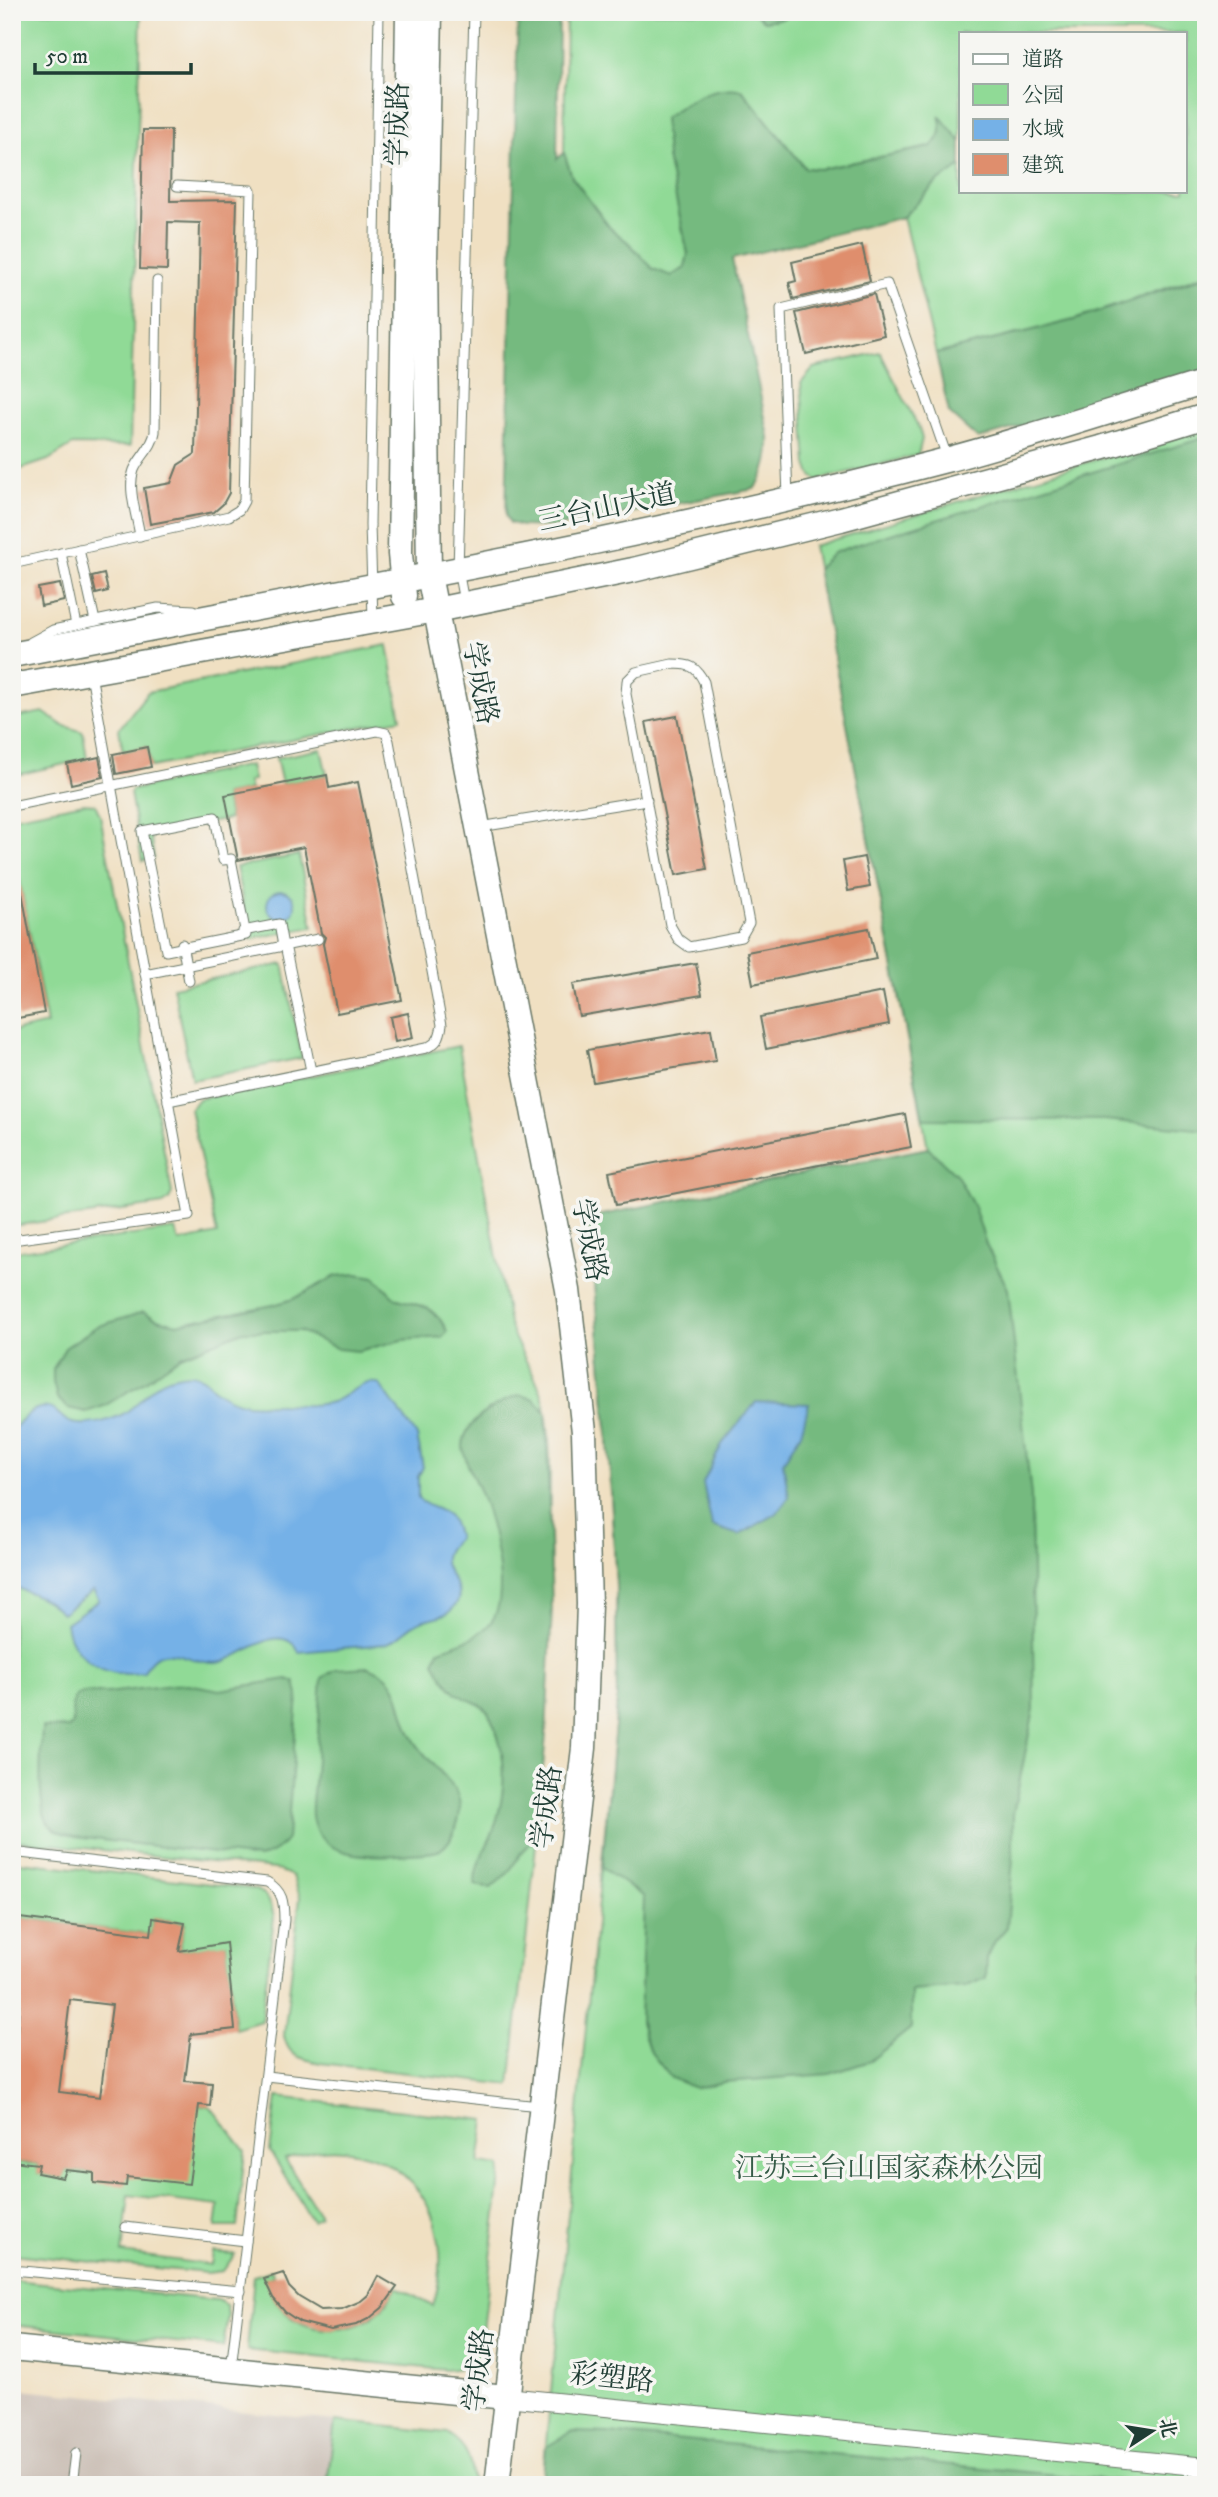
<svg xmlns="http://www.w3.org/2000/svg" width="1218" height="2497" font-family="'IM FELL DW Pica','Noto Serif SC',serif">
  <rect width="100%" height="100%" fill="#f6f6f2"/>
  <filter id="ink" filterUnits="userSpaceOnUse"><feTurbulence type="fractalNoise" baseFrequency=".0143" numOctaves="2"/><feDisplacementMap in="SourceGraphic" scale="14" xChannelSelector="R" yChannelSelector="G"/><feConvolveMatrix kernelMatrix="1 2 1 2 8 2 1 2 1" color-interpolation-filters="sRGB"/></filter>
  <filter id="wash" filterUnits="userSpaceOnUse"><feTurbulence type="fractalNoise" baseFrequency=".00686" numOctaves="4" result="noise"/><feDisplacementMap in="SourceGraphic" scale="28" xChannelSelector="R" yChannelSelector="G"/><feGaussianBlur stdDeviation="1.57" result="paint"/><feColorMatrix in="noise" values="0 0 0 0 0 0 0 0 0 0 0 0 0 0 0 0 0 1.4 0 .05"/><feComposite in="paint" operator="in"/></filter>
  <g filter="url(#wash)">
    <rect width="100%" height="100%" fill="#f0e0c2"/>
    <!-- industrial -->
    <path fill="#cdc2b9" d="M12 2388 335 2421 327 2485H12Z"/>
    <!-- green -->
    <g fill="#90da96" stroke="#588c65" stroke-width="2">
      <path d="M12 12H141L130 446 73 445 48 460 12 472Z"/>
      <path d="M566 12H753L764 21 784 18 792 12H1206V274L1074 320 936 354 903 217 937 182 961 166V191H1185V33H961V142L940 117C943 131 942 138 930 147L820 169 805 168 742 90 667 157 688 254 685 268 671 276 653 269 630 244 610 228 572 177 564 153Z"/>
      <path d="M880 352 919 428 922 439 918 455 817 480 811 475 807 464 801 383 814 368Z"/>
      <path d="M1206 426V2485H542L617 1704 616 1585 608 1437 588 1218 928 1148 813 546Z"/>
      <path d="M388 645 401 719 151 767 147 747 123 752 119 729 148 692Z"/>
      <path d="M43 712 62 725 83 732 87 759 12 776V718Z"/>
      <path d="M321 749 327 775 282 784 276 758Z"/>
      <path d="M250 765 253 780 248 782 250 790 225 795 229 819 150 834 154 858 142 861 130 793 132 790Z"/>
      <path d="M84 803 95 804 100 815 172 1193 169 1200 163 1204 12 1226V1032L47 1024 15 856H12V817Z"/>
      <path d="M299 855 313 927 250 939 236 867Z"/>
      <path d="M283 964 302 1058 192 1080 173 987Z"/>
      <path d="M459 1046 509 1324C518 1354 541 1378 546 1411 552 1450 549 1492 550 1532 555 1718 530 1901 510 2085L320 2063C300 2058 289 2058 284 2036L300 1897 293 1876 275 1869 12 1840V1252L175 1229 179 1242 217 1234 190 1109 198 1099Z"/>
      <path d="M12 1861 254 1889C268 1895 271 1902 274 1917L261 2021 235 2029 226 1944 179 1951 185 1923 153 1918 151 1935 12 1917Z"/>
      <path d="M277 2097 485 2120 479 2163 501 2166 481 2350 476 2362 463 2368 446 2370 247 2350 254 2276 272 2270 273 2276 265 2279C270 2291 275 2303 285 2312 311 2336 355 2335 381 2310 387 2303 392 2294 397 2287L433 2306C456 2234 424 2159 343 2150 324 2147 304 2153 285 2159L320 2216 312 2221 270 2151Z"/>
      <path d="M199 2105 210 2106 245 2151 237 2227H216L219 2206 129 2195 122 2253 211 2265 213 2252 235 2254 223 2271 207 2273 12 2254V2162L39 2164 38 2173 62 2178 66 2170 127 2177Z"/>
      <path d="M12 2280 217 2300 226 2305 228 2314 223 2347 12 2325Z"/>
      <path d="M335 2421 447 2433C469 2447 471 2460 473 2485H327Z"/>
    </g>
    <!-- forest -->
    <g fill="#74ba7f" stroke="#4a7c5a" stroke-width="2">
      <path d="M518 12H559L557 159 564 153 572 177 610 228 630 244 653 269 671 276 685 268 688 254 667 157 664 118C685 102 715 83 742 90L805 168 820 169 930 147C942 138 943 130 939 115L961 142V166L937 182 903 217 732 259 769 437C770 454 766 476 754 489L555 527 522 526 510 523 506 516Z"/>
      <path d="M753 12H792L784 18 764 21Z"/>
      <path d="M1206 276V372L978 439 949 413 936 354 1074 320Z"/>
      <path d="M1206 437V1130L1104 1120 923 1119 817 569 833 553 852 546Z"/>
      <path d="M928 1148 957 1175 974 1207 986 1244 1008 1289 1031 1495 1034 1709 1013 1814V1858L1007 1927 995 1941 987 1958 986 1978 965 1987 911 1991V2028L870 2061 830 2074 724 2082 695 2088 671 2078 649 2050 640 2022 644 1897 602 1868 617 1704 616 1585 608 1437 588 1218Z"/>
      <path d="M357 1274 375 1277 395 1298 428 1308 440 1319 447 1331 443 1337 402 1340 358 1351 338 1349 300 1331H243L181 1356 147 1380 104 1406 86 1412 68 1408 57 1398 53 1382V1369L65 1348 96 1327 143 1312 157 1319 177 1324 273 1305 293 1299 336 1276Z"/>
      <path d="M520 1395 534 1399 546 1412 552 1608 546 1734 537 1837 521 1853 509 1872 491 1888 475 1885C474 1864 487 1849 494 1829 507 1790 508 1749 488 1713 483 1703 470 1701 461 1696 449 1688 441 1674 434 1662L439 1650C456 1644 479 1638 491 1622 512 1595 491 1522 480 1492 475 1481 463 1458 463 1446 464 1421 499 1401 520 1395Z"/>
      <path d="M368 1667C404 1678 397 1705 411 1734 421 1757 451 1777 458 1797 464 1813 454 1841 440 1850 432 1854 418 1853 409 1854 375 1857 317 1861 312 1816 311 1803 314 1787 315 1773 317 1742 320 1710 322 1678L336 1669Z"/>
      <path d="M287 1679 295 1682 298 1695 287 1839C279 1850 271 1854 259 1858L75 1837C66 1834 52 1831 47 1821 37 1802 41 1749 42 1727L69 1728 73 1723 72 1707 75 1696 83 1693H107L172 1685 188 1684 220 1690Z"/>
      <path d="M572 2432 608 2433 1165 2485H542L546 2447Z"/>
    </g>
    <!-- water -->
    <g fill="#75b1e7" stroke="#4a778e" stroke-width="2">
      <circle cx="281" cy="905" r="14"/>
      <path d="M191 1374C211 1378 207 1386 221 1394 246 1408 253 1404 279 1404 289 1404 300 1406 311 1405 318 1404 326 1404 332 1402 348 1397 364 1376 380 1385L417 1436 423 1467 418 1477V1499C441 1516 449 1503 458 1538 455 1542 449 1546 447 1551 436 1572 471 1586 454 1607 447 1618 429 1617 419 1622 406 1628 399 1639 386 1644L299 1652C281 1619 245 1656 222 1662 195 1669 161 1633 144 1672 110 1681 70 1660 66 1623L99 1600 93 1591 62 1613C47 1599 32 1592 12 1587V1431C22 1420 34 1402 52 1409 58 1412 63 1419 69 1422 83 1428 110 1421 123 1414 152 1396 150 1376 191 1374Z"/>
      <path d="M756 1402 809 1404 801 1433 783 1462 789 1497 776 1514 739 1535 712 1526 703 1483 722 1444Z"/>
    </g>
    <g id="blocks">
      <!-- building -->
      <g fill="#df8e6d" fill-rule="evenodd">
        <path d="M143 130H171L170 201 237 200 229 493 223 504 214 512 150 524 144 488 171 483 178 465 195 454 200 223 168 222 167 270 140 269Z"/>
        <path d="M862 245 870 281 793 299 789 283 796 281 792 262Z"/>
        <path d="M874 294 884 335 806 354 796 313Z"/>
        <path d="M104 574 108 591 96 594 92 577Z"/>
        <path d="M60 584 64 601 41 606 38 588Z"/>
        <path d="M677 716 707 869 676 875 646 722Z"/>
        <path d="M147 747 151 767 116 774 113 754Z"/>
        <path d="M99 757 103 777 71 784 67 764Z"/>
        <path d="M327 775 329 788 358 782 402 1000 337 1013 323 944 325 937 321 933 304 847 238 860 225 795Z"/>
        <path d="M864 857 870 887 848 891 843 861Z"/>
        <path d="M21 887 44 1013 18 1018 12 987V888Z"/>
        <path d="M869 928 876 959 753 984 747 952Z"/>
        <path d="M696 963 702 995 579 1016 573 984Z"/>
        <path d="M883 992 889 1024 766 1049 760 1017Z"/>
        <path d="M408 1013 413 1038 395 1042 390 1017Z"/>
        <path d="M711 1029 716 1061 593 1082 587 1050Z"/>
        <path d="M905 1114 911 1147 616 1205 609 1172Z"/>
        <path d="M12 1917 151 1935 153 1918 185 1923 179 1951 226 1943 235 2029 191 2034 185 2081 212 2083 210 2106 199 2105 189 2184 127 2177 126 2186 94 2183V2173L66 2170 63 2178 37 2173 39 2164 12 2161V2046L17 2033 20 1997H12ZM70 2000 112 2005 100 2097 59 2092Z"/>
        <path d="M283 2273 289 2287 299 2297 321 2310 342 2309 361 2301 368 2295 378 2276 397 2287 382 2308 370 2318 356 2325 331 2330 300 2322 285 2312 273 2298 264 2279Z"/>
      </g>
    </g>
  </g>
  <g filter="url(#ink)">
    <use href="#blocks" fill-opacity="0" stroke="#687666" stroke-width="2"/>
    <g fill="none" stroke-linecap="round" stroke-linejoin="round">
      <defs>
        <g id="lane">
          <path d="M788 497 781 309 887 284 947 457"/>
          <path d="M140 536C137 516 127 489 134 470 140 456 153 447 155 432L157 281"/>
          <path d="M79 549 95 621"/>
          <path d="M61 553 76 625"/>
          <path d="M12 564 229 516 239 510 244 501 251 190 177 186"/>
          <path d="M464 602 458 570 474 12"/>
          <path d="M373 619 370 525 379 12"/>
          <path d="M31 642 53 630 158 608 194 610"/>
          <path d="M672 664C690 664 696 666 704 682L749 923 741 937 689 947 678 939 670 925 626 694 627 681 636 672Z"/>
          <path d="M12 806 377 731 386 733 389 741 442 1025C440 1037 438 1043 426 1048L168 1101"/>
          <path d="M215 817 223 860 231 859 246 935 166 951 142 831Z"/>
          <path d="M480 827 647 800"/>
          <path d="M243 931 279 924 283 946"/>
          <path d="M182 944 189 981"/>
          <path d="M285 945 311 1071"/>
          <path d="M145 974 318 939"/>
          <path d="M12 1240 189 1216 91 674"/>
          <path d="M12 1852 267 1882C283 1891 284 1902 284 1920L231 2369"/>
          <path d="M266 2076 539 2106"/>
          <path d="M125 2227 246 2241"/>
          <path d="M12 2270 241 2291"/>
          <path d="M72 2485 76 2453"/>
        </g>
        <path id="street" d="M506 2397 1206 2467"/>
        <g id="secondary">
          <path d="M430 12 425 261 429 575 568 1290 584 1432 589 1604 584 1748 497 2485"/>
          <path d="M404 596 400 554 408 12"/>
          <path d="M12 655C324 594 639 541 946 460 1033 437 1119 408 1206 382"/>
          <path d="M12 686 436 610 633 570 841 519 1101 448 1206 416"/>
          <path d="M12 2348 506 2397"/>
        </g>
      </defs>
      <!-- lane casing -->
      <use href="#lane" stroke="#687666" stroke-width="11"/>
      <!-- street casing -->
      <use href="#street" stroke="#687666" stroke-width="20"/>
      <!-- secondary casing -->
      <use href="#secondary" stroke="#687666" stroke-width="27"/>
      <!-- lane -->
      <use href="#lane" stroke="#fff" stroke-width="9"/>
      <!-- street -->
      <use href="#street" stroke="#fff" stroke-width="18"/>
      <!-- secondary -->
      <use href="#secondary" stroke="#fff" stroke-width="24"/>
    </g>
  </g>
  <g text-anchor="middle" dominant-baseline="central" stroke-width="7" stroke-linejoin="round" paint-order="stroke">
    <!-- street labels -->
    <g font-size="28" fill="#1f3d34" stroke="#f6f6f2">
      <text transform="translate(398 124) rotate(-89)">学成路</text>
      <text transform="translate(607 508) rotate(-12)">三台山大道</text>
      <text transform="translate(480 683) rotate(79)">学成路</text>
      <text transform="translate(589 1240) rotate(79)">学成路</text>
      <text transform="translate(547 1807) rotate(-83)">学成路</text>
      <text transform="translate(479 2370) rotate(-83)">学成路</text>
      <text transform="translate(612 2378) rotate(6)">彩塑路</text>
    </g>
    <!-- park labels -->
    <g font-size="28" fill="#365c48" stroke="#f6f6f2">
      <text x="889" y="2168">江苏三台山国家森林公园</text>
    </g>
  </g>
  <!-- margin -->
  <rect width="1218" height="2497" fill="none" stroke="#f6f6f2" stroke-width="42"/>
  <!-- legend -->
  <rect x="959" y="32" width="228" height="161" fill="#f6f6f2" stroke="#a0aca6" stroke-width="2"/>
  <rect x="973" y="54" width="35" height="10" fill="#ffffff" stroke="#a0aca6" stroke-width="2"/>
  <text x="1022" y="66" font-size="21" fill="#1f3d34">道路</text>
  <rect x="973" y="84" width="35" height="21" fill="#90da96" stroke="#a0aca6" stroke-width="2"/>
  <text x="1022" y="102" font-size="21" fill="#1f3d34">公园</text>
  <rect x="973" y="119" width="35" height="21" fill="#75b1e7" stroke="#a0aca6" stroke-width="2"/>
  <text x="1022" y="136" font-size="21" fill="#1f3d34">水域</text>
  <rect x="973" y="154" width="35" height="21" fill="#df8e6d" stroke="#a0aca6" stroke-width="2"/>
  <text x="1022" y="172" font-size="21" fill="#1f3d34">建筑</text>
  <!-- north arrow -->
  <g transform="translate(1152 2431) rotate(78)" stroke="#f6f6f2" stroke-width="5" paint-order="stroke">
  <path d="M0-5L12 26L0 18L-12 26Z" fill="#1f3d34"/>
  <text y="-10" font-size="19" font-weight="bold" text-anchor="middle" fill="#1f3d34">北</text>
  </g>
  <!-- scale -->
  <path d="M35 63v10h156v-10" fill="none" stroke="#1f3d34" stroke-width="3.5"/>
  <text x="46" y="63" font-size="21" fill="#1f3d34" stroke="#f6f6f2" stroke-width="5" paint-order="stroke">50 m</text>
</svg>
